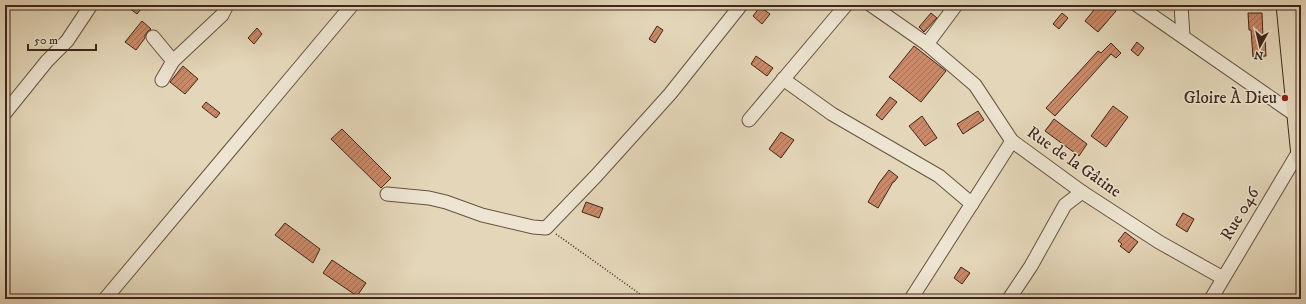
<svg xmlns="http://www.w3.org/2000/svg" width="1306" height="304" font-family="'IM FELL DW Pica',serif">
  <defs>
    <pattern id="building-hatch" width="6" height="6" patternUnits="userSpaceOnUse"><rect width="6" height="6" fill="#cb8967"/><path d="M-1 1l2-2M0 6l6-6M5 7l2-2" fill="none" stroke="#a67054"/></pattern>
  </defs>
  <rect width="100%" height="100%" fill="#e4d7b9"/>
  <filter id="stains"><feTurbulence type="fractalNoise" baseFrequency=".005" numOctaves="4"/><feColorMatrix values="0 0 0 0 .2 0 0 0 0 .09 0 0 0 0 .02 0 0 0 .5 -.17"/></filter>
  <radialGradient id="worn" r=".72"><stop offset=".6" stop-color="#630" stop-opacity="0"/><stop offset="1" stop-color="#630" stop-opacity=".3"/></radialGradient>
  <!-- building -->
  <g fill="url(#building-hatch)" stroke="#3e261b">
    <path d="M125 5H144L137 14Z"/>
    <path d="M1098 5H1109L1116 11 1098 32 1085 21Z"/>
    <path d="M760 7 770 14 762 24 753 16Z"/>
    <path d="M931 13 937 18 924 32 919 27Z"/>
    <path d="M1062 13 1068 18 1059 29 1053 24Z"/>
    <path d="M1248 13H1262L1263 38H1265L1266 56 1253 57 1251 30H1249Z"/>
    <path d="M142 21 151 29 148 31 145 35V38L136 50 125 42Z"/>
    <path d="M657 26 663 30 655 43 649 39Z"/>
    <path d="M257 28 262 34 254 44 248 38Z"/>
    <path d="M1137 42 1144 48 1138 56 1131 50Z"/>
    <path d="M1111 43 1121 53 1116 58 1111 54 1055 116 1046 108 1098 51 1101 53Z"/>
    <path d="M914 46 946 71 921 102 889 77Z"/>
    <path d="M756 56 773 68 767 76 751 64Z"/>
    <path d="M183 66 198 79 185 94 170 82Z"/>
    <path d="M890 97 897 102 882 120 876 115Z"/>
    <path d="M206 102 220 113 216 118 202 107Z"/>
    <path d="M1113 106 1128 117 1106 147 1091 136Z"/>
    <path d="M978 111 984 120 963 134 957 124Z"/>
    <path d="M922 116 937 138 925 146 909 126Z"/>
    <path d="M1054 119 1087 144 1079 156 1045 131Z"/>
    <path d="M342 129 391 178 381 188 331 139Z"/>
    <path d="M781 132 794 140 781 158 769 149Z"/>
    <path d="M889 170 898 177 894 182H893L878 208 868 202 879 183Z"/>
    <path d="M586 202 603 208 599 218 582 212Z"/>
    <path d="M1183 213 1194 219 1187 232 1176 225Z"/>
    <path d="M285 223 320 249 313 263 275 235Z"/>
    <path d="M1125 232 1138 242 1129 253 1120 246 1122 244 1118 241Z"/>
    <path d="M332 260 366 283 357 296 323 273Z"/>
    <path d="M961 267 970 273 962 284 954 278Z"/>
  </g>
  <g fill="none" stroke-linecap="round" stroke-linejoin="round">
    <defs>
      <g id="minor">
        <path d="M871 5 927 44 975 85 1012 141 1082 192 1159 242 1223 278"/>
        <path d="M1137 5 1297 116"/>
        <path d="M1181 5 1183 36"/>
        <path d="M153 37 173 61"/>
        <path d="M927 44 956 5"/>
        <path d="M783 79 832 114 939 176 972 204"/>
        <path d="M162 80 173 61 222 15 227 5"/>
        <path d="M5 113 47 61 67 41 91 5"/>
        <path d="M749 120 846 5"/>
        <path d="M387 194 429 198 446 202 482 215 533 227 546 228 596 176 670 94 741 5"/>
        <path d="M105 299 352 5"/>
        <path d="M911 299 1012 141"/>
        <path d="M1009 299 1031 266 1065 205 1082 192"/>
        <path d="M1211 299 1301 148"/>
      </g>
      <path id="highway" d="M1286 5 1301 156"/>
    </defs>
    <!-- minor casing -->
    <use href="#minor" stroke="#685242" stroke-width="15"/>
    <!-- highway casing -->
    <use href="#highway" stroke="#3e261b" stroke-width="21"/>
    <!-- path -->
    <path stroke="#3e261b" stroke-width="1.5" stroke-dasharray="1 2" stroke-linecap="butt" d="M556 234 647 299"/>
    <!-- minor -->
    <use href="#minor" stroke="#ede5d2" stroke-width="13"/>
    <!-- highway -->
    <use href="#highway" stroke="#e4d7b9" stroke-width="19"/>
  </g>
  <!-- markers -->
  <circle fill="#8f2418" stroke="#ede5d2" stroke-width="1.5" cx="1285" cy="98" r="4"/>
  <g text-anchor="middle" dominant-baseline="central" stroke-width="3" stroke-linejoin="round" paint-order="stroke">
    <!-- poi labels -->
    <g font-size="17" fill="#3e261b" stroke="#ede5d2" text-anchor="end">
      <text x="1277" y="98">Gloire À Dieu</text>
    </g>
    <!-- street labels -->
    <g font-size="17" fill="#3e261b" stroke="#ede5d2">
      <text transform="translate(1074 162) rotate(35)">Rue de la Gâtine</text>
      <text transform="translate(1240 214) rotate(-59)">Rue 046</text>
    </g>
  </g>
  <!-- margin -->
  <rect width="1306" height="304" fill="none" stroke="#e4d7b9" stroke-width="20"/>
  <rect x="6" y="6" width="1294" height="292" fill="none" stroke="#3e261b" stroke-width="2"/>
  <rect x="10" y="10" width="1286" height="284" fill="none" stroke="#3e261b"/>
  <!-- north arrow -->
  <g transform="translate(1260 46) rotate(188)" stroke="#ede5d2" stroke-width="3" paint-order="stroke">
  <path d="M0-3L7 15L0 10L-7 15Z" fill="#3e261b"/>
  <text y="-6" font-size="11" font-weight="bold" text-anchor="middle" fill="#3e261b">N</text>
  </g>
  <!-- scale -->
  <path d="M28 44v6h68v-6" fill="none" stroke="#3e261b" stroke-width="2"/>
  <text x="34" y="44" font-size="12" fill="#3e261b" stroke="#ede5d2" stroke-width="3" paint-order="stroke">50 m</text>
  <rect width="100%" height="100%" filter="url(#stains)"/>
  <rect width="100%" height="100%" fill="url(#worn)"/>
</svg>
